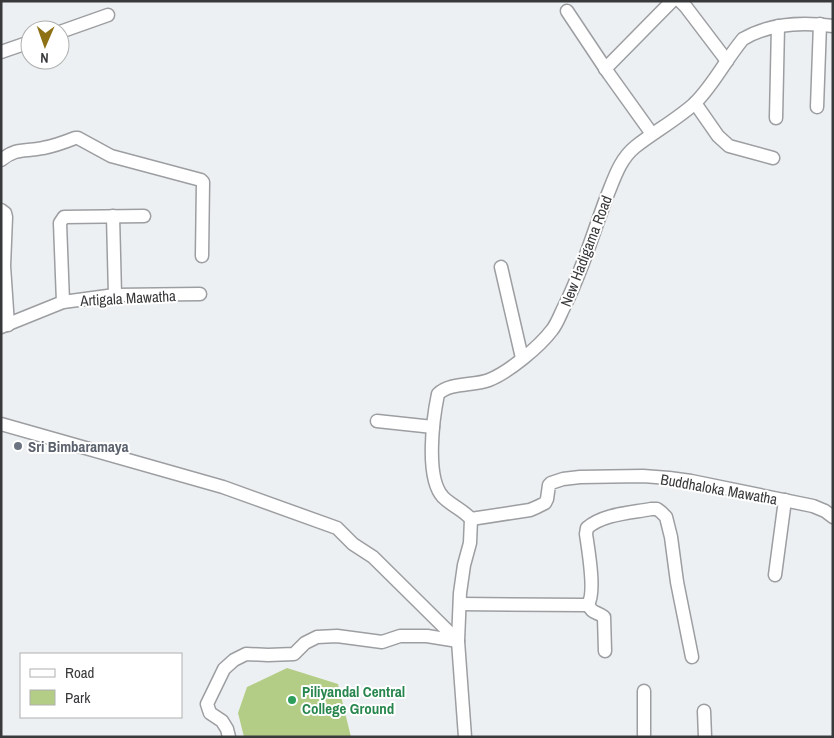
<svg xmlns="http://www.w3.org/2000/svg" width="834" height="738" font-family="'Archivo Narrow',sans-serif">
  <rect width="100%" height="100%" fill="#edf0f2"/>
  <!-- green -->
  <path fill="#b4cd86" d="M287 668 338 684 351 737H244L238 713 247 687Z"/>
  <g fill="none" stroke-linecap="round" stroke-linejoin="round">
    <defs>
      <g id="minor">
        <path d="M680 1 686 7 727 61"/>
        <path d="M567 11 609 74 652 134"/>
        <path d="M60 32 108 15"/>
        <path d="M1 52 30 42"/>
        <path d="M605 69 672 1"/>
        <path d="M695 103 718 136 729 146 773 158"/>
        <path d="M817 107 820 24"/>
        <path d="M776 118 778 26"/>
        <path d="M1 160C17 147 25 152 43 148 54 146 65 142 75 138H78L111 156 201 180 203 182 202 256"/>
        <path d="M1 210 5 213 6 217 4 266 8 325"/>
        <path d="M113 216 115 295"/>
        <path d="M501 267 522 358"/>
        <path d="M63 302 60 223 64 217 144 216"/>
        <path d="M1 327 63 302 115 295 200 294"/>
        <path d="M377 421 433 427"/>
        <path d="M1 424 223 487 337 528 353 544 373 557 458 641 465 737"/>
        <path d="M471 519C462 509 452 506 443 497 425 478 433 418 438 394 450 382 474 386 489 380 509 372 539 347 552 330 557 324 560 315 564 307 582 272 593 233 607 196 614 179 620 159 635 147 654 132 676 120 694 104 713 86 726 59 743 39 770 23 803 22 833 26"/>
        <path d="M471 519 530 510 537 507 545 503 547 499 549 485 551 483 563 479 580 477 643 476 669 478 691 481 813 506 825 511 833 517"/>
        <path d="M775 575 785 500"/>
        <path d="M460 604 585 605 588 604"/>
        <path d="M588 604C596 593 588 548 586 534L587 528C603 514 630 513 651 509H657L661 512 666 517 671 537 677 582 692 657"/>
        <path d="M588 604C592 614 596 611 604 617L605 651"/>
        <path d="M644 691V737"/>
        <path d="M704 711 705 737"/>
        <path d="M229 737 227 729 222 721 210 713 207 704 224 669 234 660 246 654 268 655 294 654 305 643 317 637 337 636 382 642 400 636H427L458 641 460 593 464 565 470 543 471 519"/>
      </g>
    </defs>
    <!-- minor casing -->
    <use href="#minor" stroke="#9c9ea1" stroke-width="15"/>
    <!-- minor -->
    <use href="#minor" stroke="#fff" stroke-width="12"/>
  </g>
  <!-- markers -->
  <circle fill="#6b7280" stroke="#fff" stroke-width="2" cx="18" cy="446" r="5"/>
  <circle fill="#2e9e5b" stroke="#fff" stroke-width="2" cx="292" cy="700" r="5"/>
  <g text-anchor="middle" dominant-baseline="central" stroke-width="4" stroke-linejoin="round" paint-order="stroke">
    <!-- street labels -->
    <g font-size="15" fill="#38393a" stroke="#fff">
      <text transform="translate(586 251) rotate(-69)">New Hadigama Road</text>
      <text transform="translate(128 298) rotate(-3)">Artigala Mawatha</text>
      <text transform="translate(719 489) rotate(10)">Buddhaloka Mawatha</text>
    </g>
    <!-- worship labels -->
    <g font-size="15" font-weight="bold" fill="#5b616d" stroke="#fff" text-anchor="start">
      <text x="28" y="446">Sri Bimbaramaya</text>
    </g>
    <!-- leisure labels -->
    <g font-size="15" font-weight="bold" fill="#27864d" stroke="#fff" text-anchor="start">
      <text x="302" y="691">Piliyandal Central<tspan x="302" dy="17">College Ground</tspan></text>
    </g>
  </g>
  <!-- border -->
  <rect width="834" height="738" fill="none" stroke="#38393a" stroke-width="5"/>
  <!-- legend -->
  <rect x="20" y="653" width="162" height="65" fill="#ffffff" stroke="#afb0b0"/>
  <rect x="30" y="669" width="25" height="8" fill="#ffffff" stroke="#afb0b0"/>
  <text x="65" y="678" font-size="15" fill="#38393a">Road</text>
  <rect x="30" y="690" width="25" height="15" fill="#b4cd86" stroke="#afb0b0"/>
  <text x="65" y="703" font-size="15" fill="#38393a">Park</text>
  <!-- north arrow -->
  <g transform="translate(45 45) rotate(182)"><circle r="24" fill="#ffffff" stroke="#afb0b0"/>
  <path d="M0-4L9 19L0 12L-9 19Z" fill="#8e7115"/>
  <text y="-8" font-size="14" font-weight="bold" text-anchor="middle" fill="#38393a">N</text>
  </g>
</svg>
